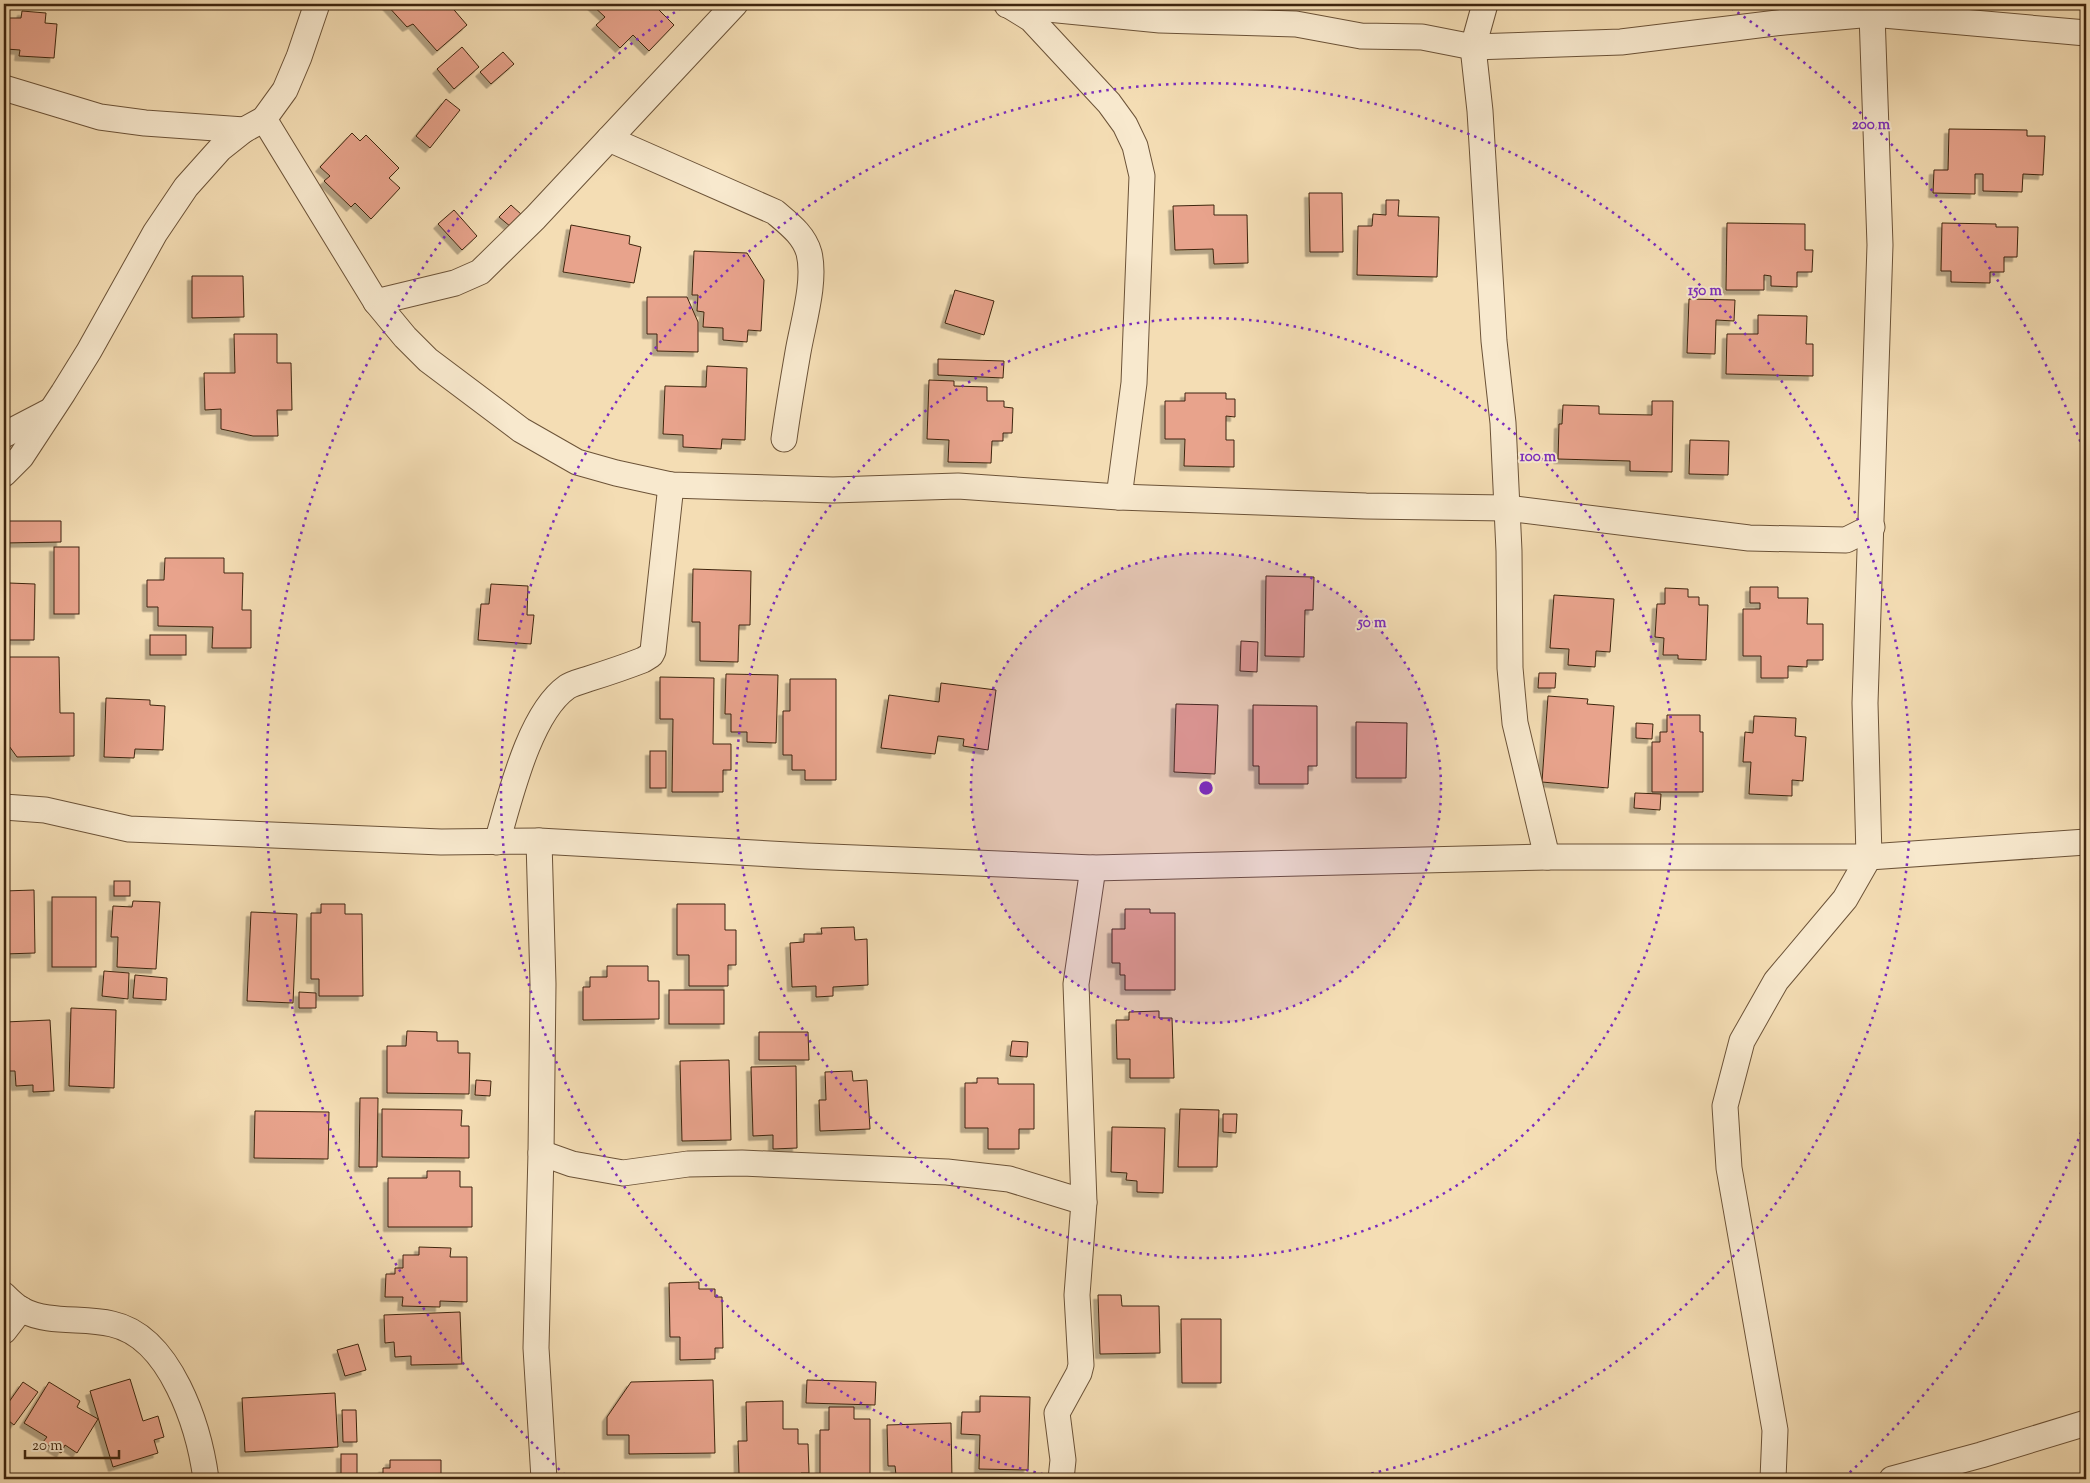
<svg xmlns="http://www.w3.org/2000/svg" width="2090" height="1483" font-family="'Sorts Mill Goudy',serif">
  <defs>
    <filter id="shadow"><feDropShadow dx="-4.5" dy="4.5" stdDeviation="0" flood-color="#0004"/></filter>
  </defs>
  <rect width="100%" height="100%" fill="#f4ddb4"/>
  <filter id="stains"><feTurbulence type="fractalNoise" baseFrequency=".004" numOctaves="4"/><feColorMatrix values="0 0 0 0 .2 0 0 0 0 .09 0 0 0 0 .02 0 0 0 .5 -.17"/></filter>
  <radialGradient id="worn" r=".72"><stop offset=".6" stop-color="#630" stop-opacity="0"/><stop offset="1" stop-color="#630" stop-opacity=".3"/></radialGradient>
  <!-- building -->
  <g fill="#e8a38c" stroke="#3e250e" filter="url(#shadow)">
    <path d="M386 4H449L467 25 437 51 413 24 407 27Z"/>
    <path d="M591 4H653L674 25 649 51 633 35 620 48 596 25 605 17Z"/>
    <path d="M22 11 46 13 45 23 57 24 54 58 19 56 20 50 6 49 8 18H21Z"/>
    <path d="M462 47 479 67 454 89 437 69Z"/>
    <path d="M503 52 514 64 491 84 480 72Z"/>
    <path d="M446 99 460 110 430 148 416 136Z"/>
    <path d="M1949 129 2027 130V136H2045L2043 175 2023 174 2022 192 1983 191V174H1975V194L1933 193 1934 170H1948Z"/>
    <path d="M352 133 360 141 366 135 399 168 389 178 400 188 371 219 355 203 351 207 324 181 330 176 320 167Z"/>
    <path d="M1309 193H1342L1343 252H1310Z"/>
    <path d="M1386 200H1399L1398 216 1439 217 1437 277 1357 275 1358 226H1372L1373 214 1386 215Z"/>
    <path d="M511 205 522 215 511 227 499 217Z"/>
    <path d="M1214 205V215H1247L1248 263 1214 264 1213 249 1175 250 1173 206Z"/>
    <path d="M454 210 477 236 462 250 438 224Z"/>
    <path d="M1727 223 1805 224V250H1813L1812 272H1797V287L1771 286V276L1764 275V290H1726Z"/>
    <path d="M1942 223 1996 224V227H2018L2017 257H2004V272H1990V283L1951 282V271H1941Z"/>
    <path d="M571 225 630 236 629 244 641 247 634 283 563 272Z"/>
    <path d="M694 251 747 253 764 280 761 331 748 330 747 342 723 340V328L703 327 704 312 697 311 698 295H692Z"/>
    <path d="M192 276H243L244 317 192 318Z"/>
    <path d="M955 290 994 301 984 335 945 323Z"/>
    <path d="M647 297H687L698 322V352L657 351V334H647Z"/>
    <path d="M1689 299 1735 300 1734 321 1716 320 1715 354 1687 353Z"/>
    <path d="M1758 315 1807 316 1806 344H1813V376L1726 374 1727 334H1758Z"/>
    <path d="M234 334H277V363H291L292 410H277L278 436H253L221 429V409L205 410 204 373H235Z"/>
    <path d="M938 359 1004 361 1003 378 938 375Z"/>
    <path d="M707 366 747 368 745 440 722 439 721 449 683 447V435L663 434 665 386 706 387Z"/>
    <path d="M929 380 954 381V386L987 387V401H1004V407L1013 408 1012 433H1003V441H992L991 463 948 462 949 440 927 439Z"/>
    <path d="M1185 393H1226V399H1235V417L1226 416V440H1234V467L1184 466 1185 439H1165V401H1185Z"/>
    <path d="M1652 401H1673L1672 472 1630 471V461L1558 459 1559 424H1562L1563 405 1599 406V414L1652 415Z"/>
    <path d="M1690 440 1729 441 1728 475 1689 474Z"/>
    <path d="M4 521H61V542L4 543Z"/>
    <rect x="54" y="547" width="25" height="67"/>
    <path d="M165 558H224V573H243L242 610H251V648H212L213 627 158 626V607H147V580H164Z"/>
    <path d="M693 569 751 571 750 625H739L738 662 700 661V622H692Z"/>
    <path d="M1266 576 1314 577 1313 610H1305L1304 657 1265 656Z"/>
    <path d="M9 583 35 584 34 640H4V597H9Z"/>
    <path d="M491 584 528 586 527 615H534L531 644 478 640 481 604H489Z"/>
    <path d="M1750 587H1778V598H1808L1807 624H1823V660H1807V667L1788 666V678H1761V656H1743V609H1760V603H1750Z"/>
    <path d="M1665 588 1688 589V597H1699V605H1708L1706 660 1678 659V655H1663L1664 638 1655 637 1657 604H1665Z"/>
    <path d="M1554 595 1614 599 1610 652 1596 651 1595 667 1568 665 1569 649 1550 648Z"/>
    <rect x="150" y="635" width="36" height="20"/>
    <path d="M1241 641 1258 642 1257 672 1240 671Z"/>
    <path d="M4 657H59L60 713H74V756L17 757 4 739Z"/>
    <path d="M1539 673H1556L1555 688H1538Z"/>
    <path d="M726 674 778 675 776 743 747 742V732H731V714H725Z"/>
    <path d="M660 677 714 678 713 744H731V770H723V792H672L673 719H660Z"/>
    <path d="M790 679H836V780H805V770H792V755H783V711H790Z"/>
    <path d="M941 683 996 690 988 750 963 746 964 739 938 736 935 754 881 748 889 695 939 702Z"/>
    <path d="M1548 696 1588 699 1587 704 1614 706 1608 788 1542 782Z"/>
    <path d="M106 698 150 700V705L165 706 163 750 135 749 134 758 104 757Z"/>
    <path d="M1176 704 1218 705 1215 774 1174 772Z"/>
    <path d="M1253 705 1317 706V766H1308V784H1259V766H1253Z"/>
    <path d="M1667 715H1700V732H1703V792H1652V742H1660V732H1667Z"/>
    <path d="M1754 716 1796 718 1795 736 1806 737 1803 781 1792 780V796L1749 794 1751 762H1743L1745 732 1753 733Z"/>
    <path d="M1356 722 1407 723 1406 778H1356Z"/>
    <path d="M1636 723 1653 724 1652 739 1636 738Z"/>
    <rect x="650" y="751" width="16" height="37"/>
    <path d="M1635 793 1661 794 1660 810 1634 808Z"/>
    <rect x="114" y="881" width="16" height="15"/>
    <path d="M34 890 35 953 4 954V891Z"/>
    <rect x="52" y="897" width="44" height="70"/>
    <path d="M133 901 160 902 156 969 117 967 118 937H111L113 906 132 907Z"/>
    <path d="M321 904H345V914H362L363 996H319V979H311V913H321Z"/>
    <path d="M677 904H725V930H736V965H728V986H689V955H677Z"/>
    <path d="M1125 909H1150V913H1175V990H1125V975H1120V963H1112V929H1125Z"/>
    <path d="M251 912 297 914 293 1003 247 1001Z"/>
    <path d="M854 927 855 940 867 939 868 985 833 987V996L816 997V986L792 987 790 943 804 942V934H822L821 928Z"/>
    <path d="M607 966H648V981H659V1019L583 1020V987H590V977H607Z"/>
    <path d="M104 971 129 973 128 999 102 996Z"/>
    <path d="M135 975 167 978 166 1000 133 998Z"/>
    <rect x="669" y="990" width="55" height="34"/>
    <path d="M299 992 316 993V1008H299Z"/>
    <path d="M71 1008 116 1010 114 1088 69 1086Z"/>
    <path d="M1159 1011V1018H1172L1174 1078H1130V1059H1117L1116 1020H1129V1012Z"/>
    <path d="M50 1020 54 1091 33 1092V1085L16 1086 15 1071H7L5 1022Z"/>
    <path d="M407 1031 437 1032V1041H458V1053H470L469 1094 387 1093V1046H406Z"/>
    <path d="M759 1032H808L809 1060H759Z"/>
    <path d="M1012 1041 1028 1042 1027 1057 1010 1056Z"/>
    <path d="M729 1060 731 1140 682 1141 680 1061Z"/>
    <path d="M796 1066 797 1148 773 1149V1135L753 1136 751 1067Z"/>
    <path d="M852 1071 853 1081 867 1080 870 1129 820 1131 819 1100H826L825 1072Z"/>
    <path d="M977 1078H998V1084H1034V1129H1019V1149H988V1128H965V1083H977Z"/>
    <path d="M476 1080 491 1081 490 1096 475 1095Z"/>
    <path d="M360 1098H378L377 1167H359Z"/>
    <path d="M382 1109 462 1110 461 1126H469V1158L382 1157Z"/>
    <path d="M1180 1109 1219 1110 1217 1167H1178Z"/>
    <path d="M255 1111 329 1112 328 1159 254 1158Z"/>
    <path d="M1223 1114H1237L1236 1133 1223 1132Z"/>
    <path d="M1112 1127 1165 1128 1163 1193 1137 1192V1181L1126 1180 1127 1173 1111 1172Z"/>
    <path d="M427 1171H460V1187H472V1227H388V1178H427Z"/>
    <path d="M419 1247 451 1248 450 1257H467V1302L440 1301V1307L402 1306 403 1297H385L386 1274H395V1268H403V1255H419Z"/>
    <path d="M699 1282V1289H715V1297H722L723 1348H715V1359L680 1360V1337H670L669 1283Z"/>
    <path d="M1098 1295H1121L1122 1306H1159L1160 1353 1100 1354Z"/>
    <path d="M460 1312 462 1364 411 1365V1356L395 1357 394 1342 385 1343 384 1315Z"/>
    <path d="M1181 1319H1221V1383H1182Z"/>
    <path d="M358 1344 366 1370 345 1376 337 1350Z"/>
    <path d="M130 1379 143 1421 158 1416 164 1437 154 1440 158 1453 113 1467 90 1391Z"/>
    <path d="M713 1380 715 1453 629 1454V1435H607V1417L631 1382Z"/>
    <path d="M807 1380 876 1382 875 1405 806 1403Z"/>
    <path d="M23 1382 38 1392 14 1425 4 1417V1409Z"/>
    <path d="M49 1382 80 1401 77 1407 98 1419 77 1453 65 1445 61 1453 43 1442 47 1437 24 1423Z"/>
    <path d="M335 1393 338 1447 245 1452 242 1398Z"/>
    <path d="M980 1396 1030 1397 1028 1470 979 1469 980 1435 961 1434 962 1412H980Z"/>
    <path d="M783 1401V1429H798V1444H808L809 1473H801V1479H748V1474H739L738 1441H747L746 1402Z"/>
    <path d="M829 1407H854V1419H870V1479H820V1430H829Z"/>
    <path d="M342 1410H356L357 1442H343Z"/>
    <path d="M951 1423 952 1479H917L916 1475H896L895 1466H888L887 1425Z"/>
    <rect x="341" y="1454" width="16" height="25"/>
    <path d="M390 1460H441V1474H450V1479H383V1468H390Z"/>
  </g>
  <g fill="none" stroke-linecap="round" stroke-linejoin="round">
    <defs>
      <g id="street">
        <path d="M1485 4 1473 47 1480 111 1494 341 1503 423 1509 551 1510 668 1515 723 1547 857"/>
        <path d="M1007 5 1160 20 1296 24 1361 36 1422 37 1473 47 1621 42 1784 22 1872 14 2086 33"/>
        <path d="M1010 6 1031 19 1109 103 1125 125 1135 146 1142 176 1134 383 1119 497"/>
        <path d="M4 88 100 117 145 123 244 130"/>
        <path d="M264 119 376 302 405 337 428 360 521 430 577 462 616 473 671 485 833 490 958 486 1119 497 1366 506 1507 508 1749 538 1846 540 1872 527"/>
        <path d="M609 139 775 212C789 224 804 235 809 253 816 281 803 323 798 352 793 381 788 410 784 439"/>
        <path d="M376 302 455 283 480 272 535 218 735 4"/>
        <path d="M4 435 48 412"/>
        <path d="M4 474 21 457 63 393 89 351 155 233 186 187 220 149 244 130 264 119 285 90 299 57 317 4"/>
        <path d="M4 807 45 810 129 829 441 842 539 841 807 856 1093 868 1547 857H1869L2086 842"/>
        <path d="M539 841 543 984 541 1153 536 1348 544 1479"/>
        <path d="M497 842C510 798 529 714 567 687 573 683 582 681 588 679 607 673 625 667 643 660L651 655 653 651 671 485"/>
        <path d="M541 1153 572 1164 623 1173 688 1164 742 1163 947 1172 1009 1179 1084 1202 1077 1295 1081 1365 1079 1373 1057 1413 1063 1460 1061 1479"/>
        <path d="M1084 1202 1076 984 1093 868"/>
        <path d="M4 1295C9 1300 15 1306 22 1310 49 1324 83 1317 112 1324 171 1337 199 1427 206 1479"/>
        <path d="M4 1331 21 1309"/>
        <path d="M1773 1479 1775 1430 1729 1168 1725 1106 1742 1041 1776 981 1845 899 1869 857 1865 703 1880 245 1872 14 1876 4"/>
        <path d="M1892 1479 1981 1455 2086 1423"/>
      </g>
    </defs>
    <!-- street casing -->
    <use href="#street" stroke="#6c5338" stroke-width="27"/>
    <!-- street -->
    <use href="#street" stroke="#f8e9ce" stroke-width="25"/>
  </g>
  <!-- distance rings -->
  <circle cx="1206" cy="788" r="235" fill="#7b2cbf" fill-opacity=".12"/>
  <g fill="none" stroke="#7b2cbf" stroke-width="2.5" stroke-dasharray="2.5 5">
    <circle cx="1206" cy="788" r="235"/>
    <circle cx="1206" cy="788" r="470"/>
    <path d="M1065 1479A705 705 0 1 1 1347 1479"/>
    <path d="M2084 1125A940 940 0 0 1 1847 1475M565 1475A940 940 0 0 1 687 4M1725 4A940 940 0 0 1 2084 451"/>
  </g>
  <circle cx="1206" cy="788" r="8" fill="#7b2cbf" stroke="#f8e9ce" stroke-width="2.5"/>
  <g font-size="15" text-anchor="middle" font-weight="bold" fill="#7b2cbf" stroke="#f8e9ce" stroke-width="4" stroke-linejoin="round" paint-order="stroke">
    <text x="1871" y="129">200 m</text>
    <text x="1705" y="295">150 m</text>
    <text x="1538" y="461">100 m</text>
    <text x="1372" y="627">50 m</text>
  </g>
  <!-- margin -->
  <rect width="2090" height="1483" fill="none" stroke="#f4ddb4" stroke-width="20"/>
  <rect x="5" y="5" width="2080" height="1473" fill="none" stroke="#3e250e" stroke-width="2.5"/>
  <rect x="10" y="10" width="2070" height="1463" fill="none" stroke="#3e250e"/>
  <!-- scale -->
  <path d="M25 1450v8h94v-8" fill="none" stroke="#3e250e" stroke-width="2.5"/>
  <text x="32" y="1450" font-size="15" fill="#3e250e" stroke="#f8e9ce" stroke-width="4" paint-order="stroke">20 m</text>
  <rect width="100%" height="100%" filter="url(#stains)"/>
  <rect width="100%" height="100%" fill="url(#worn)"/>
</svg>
